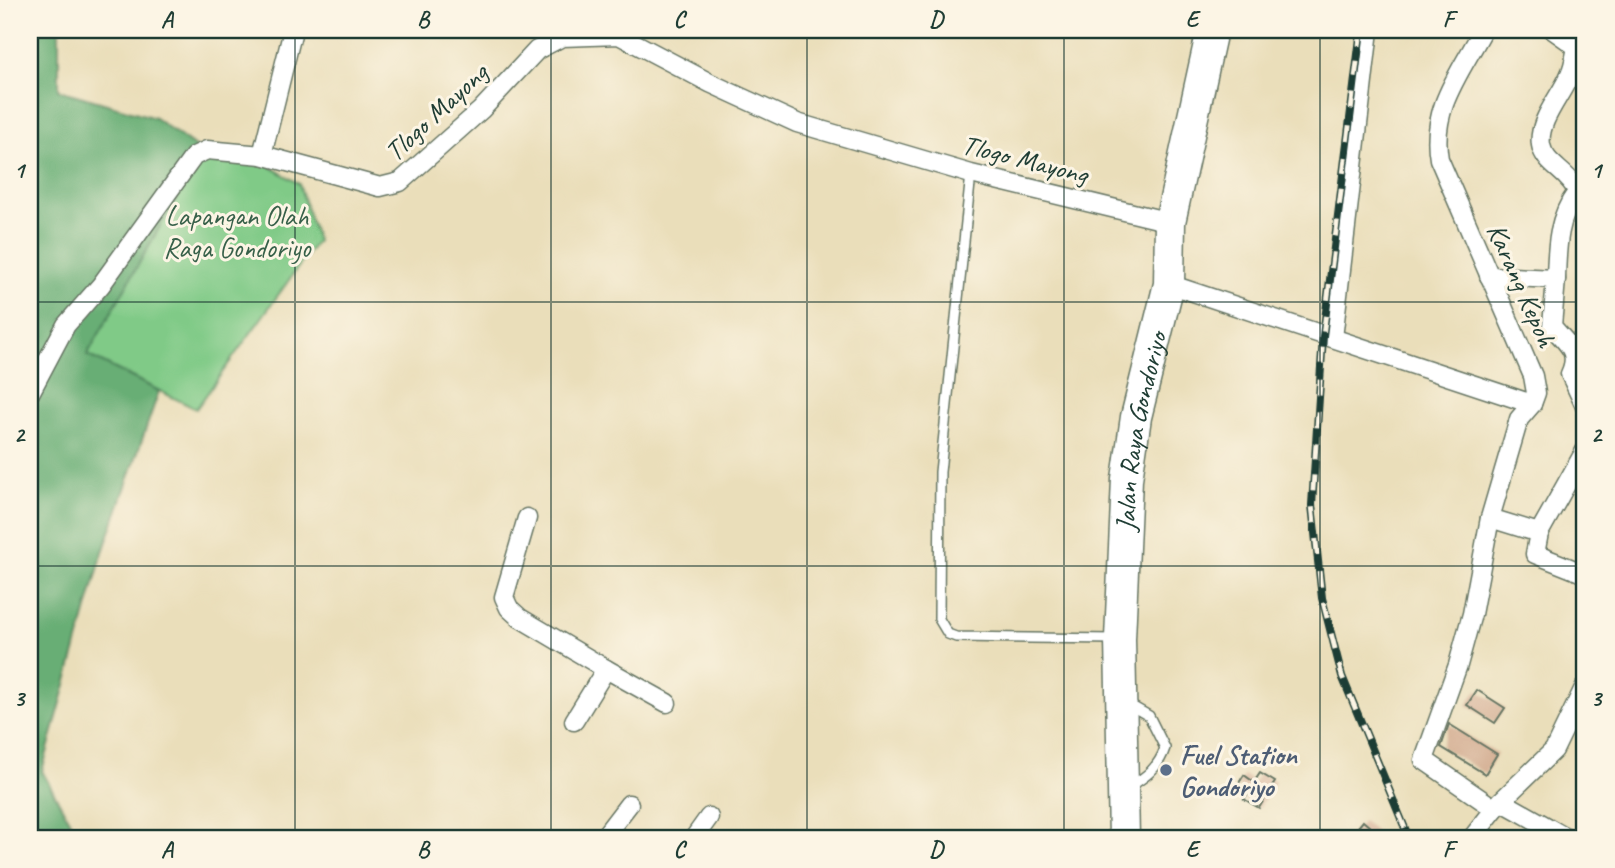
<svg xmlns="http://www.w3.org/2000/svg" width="1615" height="868" font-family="Caveat,sans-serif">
  <rect width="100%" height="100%" fill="#fcf5e5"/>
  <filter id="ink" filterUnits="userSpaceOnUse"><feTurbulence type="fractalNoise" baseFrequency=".0143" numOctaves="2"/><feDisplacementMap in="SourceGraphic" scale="14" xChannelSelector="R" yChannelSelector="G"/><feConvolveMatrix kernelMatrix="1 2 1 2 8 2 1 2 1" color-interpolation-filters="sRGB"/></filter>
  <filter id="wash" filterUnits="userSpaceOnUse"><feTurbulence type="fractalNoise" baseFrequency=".00686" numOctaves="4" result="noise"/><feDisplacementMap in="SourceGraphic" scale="28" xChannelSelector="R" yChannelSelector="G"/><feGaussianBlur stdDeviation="1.57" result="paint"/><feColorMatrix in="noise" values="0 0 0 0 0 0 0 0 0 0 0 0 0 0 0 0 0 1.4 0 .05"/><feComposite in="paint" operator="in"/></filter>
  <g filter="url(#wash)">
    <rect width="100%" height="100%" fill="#eadeba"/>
    <!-- green -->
    <path fill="#80ca87" stroke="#50845e" stroke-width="2" d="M202 152 266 164 299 184 317 241 196 409 87 355Z"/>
    <!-- forest -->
    <path fill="#68ae74" stroke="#447654" stroke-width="2" d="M30 30H59V90L155 118 202 152 87 355 159 391 102 555 42 771 79 838H30Z"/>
    <g id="blocks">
      <!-- building -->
      <g fill="#d2aa8e">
        <path d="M1477 690 1505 708 1495 723 1467 705Z"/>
        <path d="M1449 724 1497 754 1485 774 1441 747Z"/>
        <path d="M1260 773 1275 782 1259 808 1244 799 1248 793 1237 786 1244 775 1254 782Z"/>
        <path d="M1363 821 1383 838H1349Z"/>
      </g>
    </g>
  </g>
  <g filter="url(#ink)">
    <use href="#blocks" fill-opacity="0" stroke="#667563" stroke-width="2"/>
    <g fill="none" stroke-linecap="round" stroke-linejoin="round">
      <defs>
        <g id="service">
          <path d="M971 174 940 472 939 619 948 634 956 637 1115 639"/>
          <path d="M1128 704 1149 716 1165 748C1159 767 1146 777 1129 787"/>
        </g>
        <g id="minor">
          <path d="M1553 30 1577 47 1585 30"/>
          <path d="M262 155 293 30"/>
          <path d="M1489 276 1556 279C1557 247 1557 219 1577 192 1571 173 1544 165 1541 145 1537 121 1562 95 1570 74 1574 66 1575 56 1577 47"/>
          <path d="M1556 279 1552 326C1566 344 1581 350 1570 374L1585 406"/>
          <path d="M1169 284 1532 404 1536 393 1533 376 1439 159C1430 109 1460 73 1483 30"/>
          <path d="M1333 338 1369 30"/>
          <path d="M30 393 66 325 101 285 194 156 207 150 262 155 380 187 400 182 481 110 537 50 562 37 619 35 710 83 797 123 971 174 1170 222"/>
          <path d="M527 518 504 597 509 608 520 618 606 669"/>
          <path d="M1490 518 1539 533 1535 554 1585 574"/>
          <path d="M1539 533 1585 451"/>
          <path d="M574 721 606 669 667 703"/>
          <path d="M1501 801 1567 838"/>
          <path d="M1495 809 1424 760 1458 665 1472 614 1490 518 1519 419 1532 404"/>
          <path d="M603 838 629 804"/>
          <path d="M694 838 709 817"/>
          <path d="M1472 838 1501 801 1554 750 1585 686"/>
        </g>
        <g id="trunk">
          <path id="s1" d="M1124 838 1120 639 1127 479 1136 417 1169 284 1170 222 1212 30"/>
        </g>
      </defs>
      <!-- service casing -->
      <use href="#service" stroke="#667563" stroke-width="12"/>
      <!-- minor casing -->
      <use href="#minor" stroke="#667563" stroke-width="21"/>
      <!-- trunk casing -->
      <use href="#trunk" stroke="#667563" stroke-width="33"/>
      <!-- service -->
      <use href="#service" stroke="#fff" stroke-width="9"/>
      <!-- minor -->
      <use href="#minor" stroke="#fff" stroke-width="18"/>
      <!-- trunk -->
      <use href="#trunk" stroke="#fff" stroke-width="30"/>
      <defs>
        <path id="rail" d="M1361 30 1323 336 1312 505 1322 598 1342 676 1409 838"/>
      </defs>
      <!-- rail casing -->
      <use href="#rail" stroke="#1f3d34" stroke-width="8"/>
      <!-- rail -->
      <use href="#rail" stroke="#fcf5e5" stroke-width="5" stroke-dasharray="16" stroke-linecap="butt"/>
    </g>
  </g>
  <!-- grid -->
  <path fill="none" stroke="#1f3d34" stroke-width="2" stroke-opacity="0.55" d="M295 30V838M551 30V838M807 30V838M1064 30V838M1320 30V838M30 302H1585M30 566H1585"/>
  <!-- markers -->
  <circle fill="#5c6f8a" stroke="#fcf5e5" stroke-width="2.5" cx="1166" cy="770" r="7"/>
  <g text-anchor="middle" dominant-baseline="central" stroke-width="6" stroke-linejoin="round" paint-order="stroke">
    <!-- street labels -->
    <g font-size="28" fill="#1f3d34" stroke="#fcf5e5">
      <text transform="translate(436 112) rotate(-43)">Tlogo Mayong</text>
      <text transform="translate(1025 159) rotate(14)">Tlogo Mayong</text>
      <text transform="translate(1522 285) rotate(66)">Karang Kepoh</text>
      <text stroke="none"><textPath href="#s1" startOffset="408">Jalan Raya Gondoriyo</textPath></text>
    </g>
    <!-- park labels -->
    <g font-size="28" fill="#376049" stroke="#fcf5e5">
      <text x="237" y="215">Lapangan Olah<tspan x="237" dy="32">Raga Gondoriyo</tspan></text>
    </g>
    <!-- service labels -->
    <g font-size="28" font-weight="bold" fill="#4e5e75" stroke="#fcf5e5" text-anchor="start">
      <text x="1180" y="754">Fuel Station<tspan x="1180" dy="32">Gondoriyo</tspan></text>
    </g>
  </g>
  <!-- margin -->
  <rect width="1615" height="868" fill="none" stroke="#fcf5e5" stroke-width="77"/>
  <rect x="38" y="38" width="1538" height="792" fill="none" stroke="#1f3d34" stroke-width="2.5"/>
  <g font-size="23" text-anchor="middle" font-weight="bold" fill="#1f3d34">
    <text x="167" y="27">A</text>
    <text x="423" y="27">B</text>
    <text x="679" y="27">C</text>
    <text x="936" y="27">D</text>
    <text x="1192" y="27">E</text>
    <text x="1448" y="27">F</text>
    <text x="19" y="178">1</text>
    <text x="1596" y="178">1</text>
    <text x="19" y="442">2</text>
    <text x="1596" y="442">2</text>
    <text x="19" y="706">3</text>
    <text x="1596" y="706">3</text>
    <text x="167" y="857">A</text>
    <text x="423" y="857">B</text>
    <text x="679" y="857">C</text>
    <text x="936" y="857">D</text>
    <text x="1192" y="857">E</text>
    <text x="1448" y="857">F</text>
  </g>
</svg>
